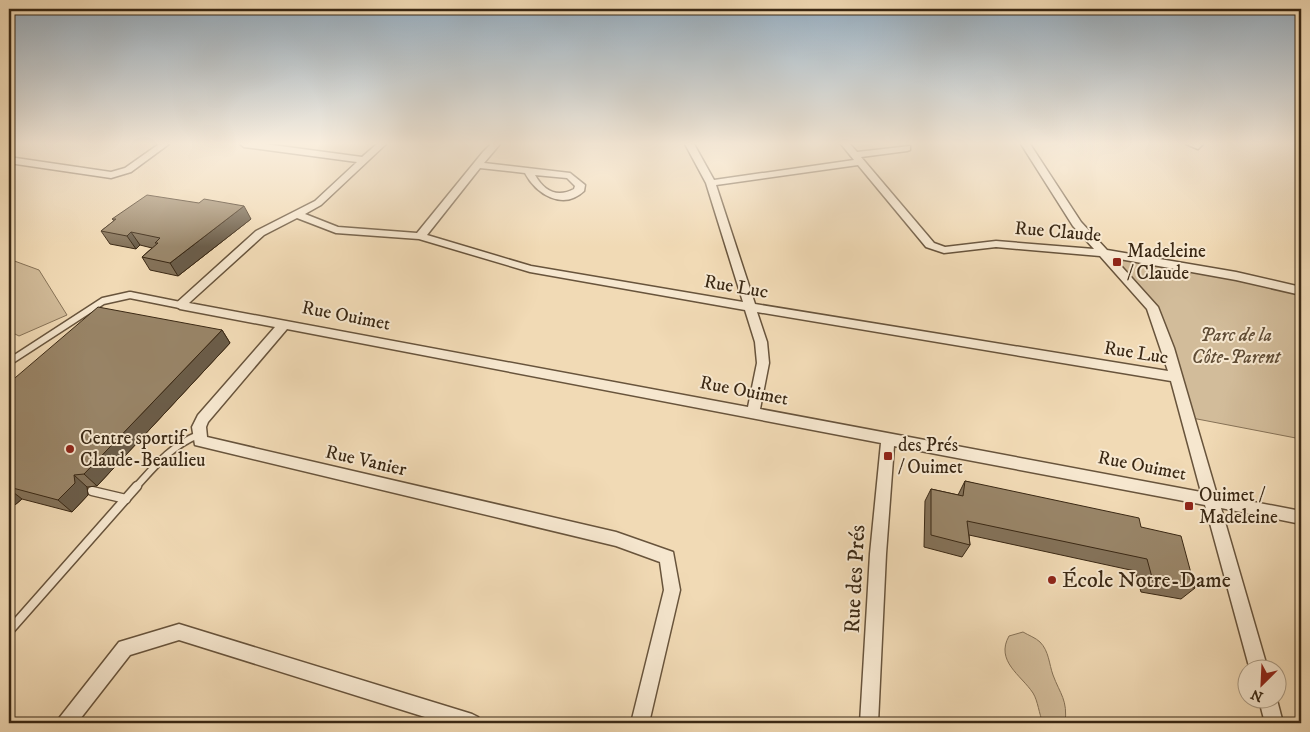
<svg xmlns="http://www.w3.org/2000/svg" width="1310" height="732" font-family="'IM FELL DW Pica',serif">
  <rect width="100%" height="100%" fill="#f1dab5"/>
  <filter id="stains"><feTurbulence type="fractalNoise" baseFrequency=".004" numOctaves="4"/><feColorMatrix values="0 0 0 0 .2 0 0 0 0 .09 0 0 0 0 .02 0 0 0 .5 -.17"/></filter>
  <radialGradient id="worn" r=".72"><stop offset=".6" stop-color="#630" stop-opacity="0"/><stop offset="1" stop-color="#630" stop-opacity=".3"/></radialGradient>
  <!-- green -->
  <g fill="#d2bc9a" stroke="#867257">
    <path d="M1104 254 1301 292V439L1192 418 1157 307Z"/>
    <path d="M9 259 39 270 67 315 19 336 9 331Z"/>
    <path d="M1023 632C1028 635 1036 638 1040 642 1049 651 1049 664 1053 675 1060 694 1068 700 1065 723H1043C1039 714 1038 701 1033 693 1021 675 995 661 1009 636Z"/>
  </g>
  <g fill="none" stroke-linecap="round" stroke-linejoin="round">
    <defs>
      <path id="lane-far2" d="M129 295H131"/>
      <g id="lane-far1">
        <path d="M9 362 103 301 130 295 180 305"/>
        <path d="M136 487C155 466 171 446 198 435"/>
      </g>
      <g id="lane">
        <path d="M92 491 126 499"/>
        <path d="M9 631 137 486"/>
      </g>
      <g id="street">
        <path d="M159 144H169L131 172 111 178 9 163V157L111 172 125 168Z"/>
        <path d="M240 144H265L362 157 377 144H386L321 205 305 214 338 227 417 233 483 152 491 144H500L484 163 570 173 585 185 584 191C563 211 536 194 525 173L480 168 427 235 531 266 743 302 706 183 685 144H694L714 180 854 160 841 144H850L857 152 910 146V150L907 151 861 157 934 243 945 247 996 241 1094 249 1073 226 1021 144H1030L1081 222 1107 250 1236 272 1301 287V295L1236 280 1114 258 1158 307 1174 348 1217 495 1301 511V524L1221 508 1268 670H1250L1205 505 894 446 886 554 878 723H860L870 554 881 443 287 329 208 422 206 427 207 437 616 532 673 552 680 590 649 723H631L664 590 660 562 616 546 195 445 192 427 198 415 275 327 180 309 174 305 256 231 315 201 357 162 244 147ZM858 165 926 247 944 253 996 247 1100 256 1147 309 1168 371 755 304 716 185ZM535 175 567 178 575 186 574 189C557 198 544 191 535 175ZM297 218 336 233 419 239 530 272 745 310 755 342 757 363 748 407 189 303 264 235ZM757 312 1171 381 1201 492 760 409 769 363 767 342Z"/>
        <path d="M1186 144H1203L1198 149Z"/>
        <path d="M179 624 472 714 478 717 481 723H444L179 640 130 655 77 723H57L60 717 119 642Z"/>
        <path d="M1259 700H1277L1283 723H1265Z"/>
      </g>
    </defs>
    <!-- lane-far2 casing -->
    <use href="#lane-far2" stroke="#68543c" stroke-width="7"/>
    <!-- lane-far1 casing -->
    <use href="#lane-far1" stroke="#68543c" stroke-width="9"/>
    <!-- lane casing -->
    <use href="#lane" stroke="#68543c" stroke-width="11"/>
    <!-- street casing -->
    <use href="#street" stroke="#68543c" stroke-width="3"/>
    <!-- lane-far2 -->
    <use href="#lane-far2" stroke="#f6e7cf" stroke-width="5"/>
    <!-- lane-far1 -->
    <use href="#lane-far1" stroke="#f6e7cf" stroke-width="6"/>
    <!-- lane -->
    <use href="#lane" stroke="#f6e7cf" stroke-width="8"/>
    <!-- street -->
    <use href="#street" fill="#f6e7cf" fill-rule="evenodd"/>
  </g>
  <!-- wall -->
  <g fill="#847259" stroke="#3a2814">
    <path d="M112 219H251L178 276 150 270 142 257 152 248 140 245 136 249 110 244 101 231 114 221Z"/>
    <path d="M222 330 230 343 97 486 87 487 88 495 72 512 22 499 9 510V383Z"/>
    <path d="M965 481 1141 527 1195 588 1181 599 1141 592 1135 571 969 535 970 545 962 557 924 547 925 501 931 489 958 495Z"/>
  </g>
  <!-- shaded-wall -->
  <g fill="#6b5d49" stroke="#3a2814">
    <path d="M244 206 251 219 178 276 170 263Z"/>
    <path d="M131 232 140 245 136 249 127 236Z"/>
    <path d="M222 330 230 343 97 486 84 474Z"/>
    <path d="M74 475 87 487 88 495 72 512 58 500Z"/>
    <path d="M9 489 22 499 9 510Z"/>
  </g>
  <!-- building -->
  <g fill="#998568" stroke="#3a2814">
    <path d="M147 195 199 203 204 199 244 206 170 263 142 257 158 243H155L160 238 131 232 127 236 101 231 116 219H112Z"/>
    <path d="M98 307 222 330 84 474 74 475 75 483 58 500 9 487V383Z"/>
    <path d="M965 481 1139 518 1141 527 1181 536 1195 588 1153 581 1147 559 967 521 970 545 931 535V489L963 496Z"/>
  </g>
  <!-- sky -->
  <linearGradient id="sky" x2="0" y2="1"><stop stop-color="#93abbe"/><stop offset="0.58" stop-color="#f9eede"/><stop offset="1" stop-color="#f9eede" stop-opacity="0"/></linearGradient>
  <rect width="1310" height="247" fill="url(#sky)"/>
  <!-- markers -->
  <g fill="#8f2418" stroke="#f6e7cf" stroke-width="2">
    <rect x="1112" y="257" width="10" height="10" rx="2.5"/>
    <circle cx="70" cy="449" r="5"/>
    <rect x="883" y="451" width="10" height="10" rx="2.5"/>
    <rect x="1184" y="501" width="10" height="10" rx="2.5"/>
    <circle cx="1052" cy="580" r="5"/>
  </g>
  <g text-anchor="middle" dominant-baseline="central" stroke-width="4" stroke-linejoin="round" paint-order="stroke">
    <!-- street labels -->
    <g font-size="19" fill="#3a2814" stroke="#f6e7cf">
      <text transform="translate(1058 232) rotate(5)">Rue Claude</text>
      <text transform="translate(736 287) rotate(10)">Rue Luc</text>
      <text transform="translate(346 316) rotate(11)">Rue Ouimet</text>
      <text transform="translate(1136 353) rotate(9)">Rue Luc</text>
      <text transform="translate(744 391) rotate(11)">Rue Ouimet</text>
      <text transform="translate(366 461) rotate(13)">Rue Vanier</text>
      <text transform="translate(1142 466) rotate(11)">Rue Ouimet</text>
    </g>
    <!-- poi labels -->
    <g font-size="19" fill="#3a2814" stroke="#f6e7cf" text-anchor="start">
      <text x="1127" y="251">Madeleine<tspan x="1127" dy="22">/ Claude</tspan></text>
      <text x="80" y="438">Centre sportif<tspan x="80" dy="22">Claude-Beaulieu</tspan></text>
      <text x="898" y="445">des Prés<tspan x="898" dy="22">/ Ouimet</tspan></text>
      <text x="1199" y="495">Ouimet /<tspan x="1199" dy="22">Madeleine</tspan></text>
    </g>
    <!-- park labels -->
    <g font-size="19" font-style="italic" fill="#604d36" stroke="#f6e7cf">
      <text x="1236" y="335">Parc de la<tspan x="1236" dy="22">Côte-Parent</tspan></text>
    </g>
    <!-- near-street labels -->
    <g font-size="22" fill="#3a2814" stroke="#f6e7cf">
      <text transform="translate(855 579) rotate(-87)">Rue des Prés</text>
    </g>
    <!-- near-poi labels -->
    <g font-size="22" fill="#3a2814" stroke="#f6e7cf" text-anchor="start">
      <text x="1062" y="580">École Notre-Dame</text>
    </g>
  </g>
  <!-- margin -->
  <rect width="1310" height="732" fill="none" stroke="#f1dab5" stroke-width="30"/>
  <rect x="10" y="10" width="1290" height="712" fill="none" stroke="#3a2814" stroke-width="2.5"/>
  <rect x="15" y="15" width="1280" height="702" fill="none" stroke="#3a2814"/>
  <!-- north arrow -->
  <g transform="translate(1262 684) rotate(204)"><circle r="24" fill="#f6e7cf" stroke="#ab9b84"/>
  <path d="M0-4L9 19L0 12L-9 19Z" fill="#8f2418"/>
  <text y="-8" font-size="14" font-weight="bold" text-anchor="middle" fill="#3a2814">N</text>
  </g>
  <rect width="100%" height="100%" filter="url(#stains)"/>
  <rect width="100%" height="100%" fill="url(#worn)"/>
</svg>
